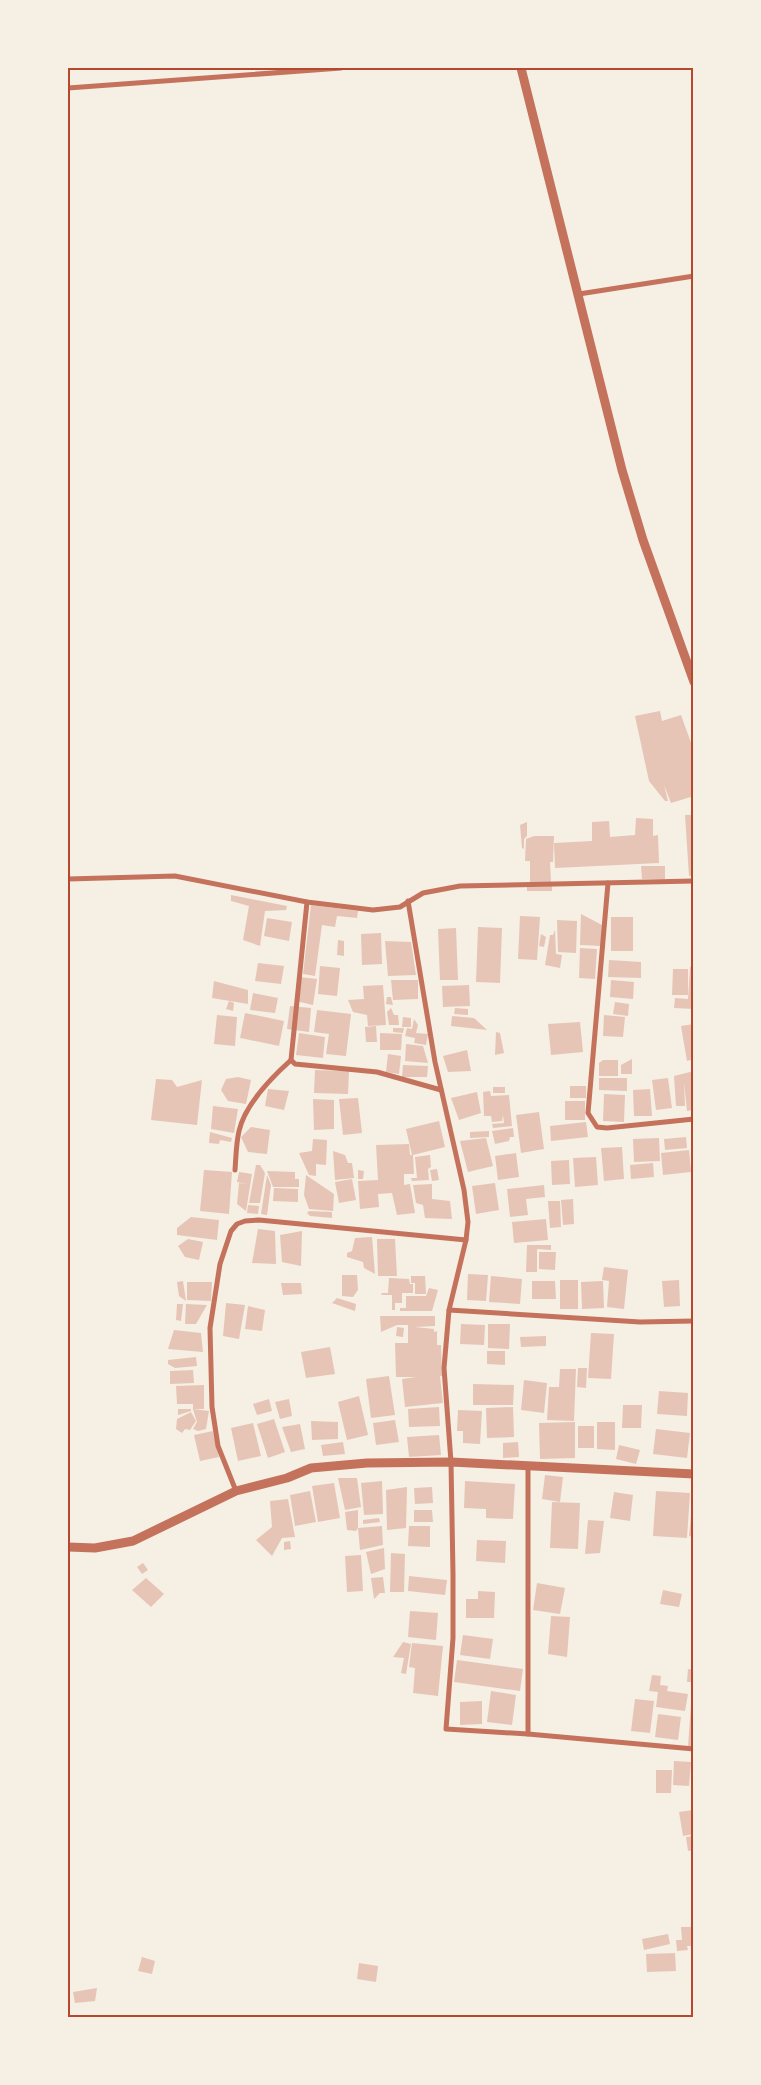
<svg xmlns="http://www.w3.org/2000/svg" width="761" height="2085" font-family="Roboto,sans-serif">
  <rect width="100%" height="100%" fill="#f6efe4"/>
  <!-- building -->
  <g fill="#e6c5b7">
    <path d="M660 711 662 721 681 715 694 751V796L671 803 664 785 668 801H665L649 781 635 716Z"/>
    <path d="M685 815H694V875L689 876Z"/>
    <path d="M636 818 653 819V836L658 835 659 863 555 868 554 843 592 841V822L609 821 610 837 635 835Z"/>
    <path d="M527 822V836L524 839V849L522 848 520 825Z"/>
    <path d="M534 836H554L553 862H550L551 882H530V861H525L526 839Z"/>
    <path d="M641 866H665V879H642Z"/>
    <path d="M552 886V891H527V887Z"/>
    <path d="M231 895 287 906 286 910 265 911 260 946 243 940 249 906 231 901Z"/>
    <path d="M311 905 358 911 357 918 337 916 335 927 322 925 315 976 303 974Z"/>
    <path d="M581 914 602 925 601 946 580 945Z"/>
    <path d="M520 916 540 917 537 960 518 959Z"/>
    <rect x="611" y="917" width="22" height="34"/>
    <path d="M267 918 292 922 289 941 264 936Z"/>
    <path d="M557 920 577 921 576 953 558 952Z"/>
    <path d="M478 927 502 928 500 983 476 982Z"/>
    <path d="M456 928 458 980H440L438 929Z"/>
    <path d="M555 930 556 954 562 955 560 968 545 965 550 935H553Z"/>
    <path d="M381 933 382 964 362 965 361 934Z"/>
    <path d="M541 934 546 937 544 947 539 946Z"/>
    <path d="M338 940 344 941V956L337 955Z"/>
    <path d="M385 941 411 942 416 975 388 976Z"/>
    <path d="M580 948 597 949 595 979 579 978Z"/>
    <path d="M609 960 641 962V978L608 977Z"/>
    <path d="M258 963 284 966 281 984 255 981Z"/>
    <path d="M320 966 340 968 337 996 318 994Z"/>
    <path d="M694 966V1009L674 1008 675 998 688 999 690 967Z"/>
    <path d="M673 969H688V995H672Z"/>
    <path d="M300 977 317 979 313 1005 296 1001Z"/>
    <path d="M391 980H418V999L393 1000Z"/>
    <path d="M611 980 634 982 633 999 610 997Z"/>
    <path d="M214 981 248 990V1004L212 998Z"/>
    <path d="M383 985 386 1025 368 1026 367 1015 353 1012 348 1000 364 999 363 986Z"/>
    <path d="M469 985 470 1006 443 1007 442 986Z"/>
    <path d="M253 993 278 998 275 1013 250 1010Z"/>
    <path d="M387 997H391L393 1005 386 1004Z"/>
    <path d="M229 1001 234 1003 233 1011 226 1009Z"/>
    <path d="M615 1002 629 1004 628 1016 613 1014Z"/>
    <path d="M290 1006 311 1008 309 1032 287 1029Z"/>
    <path d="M391 1008 394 1015H398L399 1025H389L387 1012Z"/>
    <path d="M455 1008 468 1009V1015L454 1014Z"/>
    <path d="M317 1010 351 1014 346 1056 326 1054 329 1034 314 1032Z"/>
    <path d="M245 1013 284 1021 279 1046 240 1038Z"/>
    <path d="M217 1015 237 1017 235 1046 214 1044Z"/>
    <path d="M604 1015 625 1017 623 1037 603 1036Z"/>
    <path d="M452 1016 474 1018 487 1030 451 1026Z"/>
    <path d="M403 1017 411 1018V1027H402Z"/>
    <path d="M414 1019 418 1025 416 1033 428 1034 426 1045 414 1043 415 1038 405 1036 407 1028 412 1029Z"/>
    <path d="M580 1022 583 1052 551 1055 548 1024Z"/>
    <path d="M694 1024V1059L687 1061 681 1026Z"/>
    <path d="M376 1026 377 1042H366L365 1027Z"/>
    <path d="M393 1028H404L403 1033 393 1032Z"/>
    <path d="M496 1032 500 1033 504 1053 495 1055Z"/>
    <path d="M299 1033 325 1037 323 1058 296 1055Z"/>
    <path d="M380 1033 402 1034 401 1050H380Z"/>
    <path d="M406 1044 423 1046 428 1063 405 1061Z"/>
    <path d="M467 1050 471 1071 448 1072 443 1056Z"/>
    <path d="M388 1054 401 1056 399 1074 386 1072Z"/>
    <path d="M632 1059V1074H621V1065Z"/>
    <path d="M603 1060H618V1076H599V1063Z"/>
    <path d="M403 1065 428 1066 427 1077H402Z"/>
    <path d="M315 1070 349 1071 348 1094 314 1093Z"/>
    <path d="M694 1071V1110L687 1111 684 1082 685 1106H676L674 1076Z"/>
    <path d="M238 1077 251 1080 246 1104 228 1101 221 1090 226 1079Z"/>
    <path d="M599 1078H627V1091L599 1090Z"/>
    <path d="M668 1078 672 1108 656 1110 652 1080Z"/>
    <path d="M156 1079 172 1080 177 1087 202 1080 197 1125 151 1120Z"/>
    <rect x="570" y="1086" width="16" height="12"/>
    <rect x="493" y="1087" width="12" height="6"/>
    <path d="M268 1089 289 1091 284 1110 265 1106Z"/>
    <path d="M650 1089 652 1116H634L633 1090Z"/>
    <path d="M490 1091 491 1096 509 1095 512 1126 493 1128 492 1124 504 1123 503 1115 502 1121 492 1122 491 1116H484L483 1092Z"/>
    <path d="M477 1092 481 1113 459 1120 451 1098Z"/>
    <path d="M604 1094 625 1095 624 1122 603 1121Z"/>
    <path d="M358 1098 362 1133 343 1135 339 1099Z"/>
    <path d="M313 1099 334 1100V1129L314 1130Z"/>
    <rect x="565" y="1101" width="20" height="19"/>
    <path d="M213 1106 238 1109 234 1133 211 1129Z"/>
    <path d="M539 1112 544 1149 521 1153 516 1115Z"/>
    <path d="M439 1121 445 1147 413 1155 414 1174H404V1185L410 1184 415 1213 397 1215 392 1193 378 1194 379 1207 360 1209 358 1181 378 1180 376 1145 409 1144 410 1155H412L406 1129Z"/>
    <path d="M586 1122 588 1137 551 1141 550 1126Z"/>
    <path d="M251 1127 270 1130 267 1154 248 1152 241 1137Z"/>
    <path d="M513 1128 514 1137H510L509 1141 495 1144 492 1131Z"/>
    <path d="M489 1131V1137L470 1138V1132Z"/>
    <path d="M210 1132 232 1138 231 1142 220 1140 219 1144 209 1143Z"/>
    <path d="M686 1137 687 1148 665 1150 664 1139Z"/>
    <path d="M486 1138 493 1166 468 1172 460 1141Z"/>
    <path d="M659 1138 660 1161 634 1162 633 1139Z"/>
    <path d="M313 1139 327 1140 326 1165 316 1164V1176L309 1175 299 1153 312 1151Z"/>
    <path d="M622 1147 624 1179 604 1181 601 1148Z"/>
    <path d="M689 1150 691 1172 663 1175 661 1153Z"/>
    <path d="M333 1151 345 1155 348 1163H352L354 1178 335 1180Z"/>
    <path d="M516 1153 519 1177 498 1180 495 1156Z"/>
    <path d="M430 1155 431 1167 428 1169 429 1180 412 1181 411 1178H417L415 1157Z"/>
    <path d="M596 1157 598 1185 575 1187 573 1158Z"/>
    <path d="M569 1160 570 1184 552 1185 551 1161Z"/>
    <path d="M653 1163 654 1177 631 1179 630 1165Z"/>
    <path d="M256 1165H260L265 1173 260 1203H249Z"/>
    <path d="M437 1169 439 1180 432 1181 430 1170Z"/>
    <path d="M204 1170 232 1172 229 1214 200 1211Z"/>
    <path d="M358 1170 364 1171 363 1179H358Z"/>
    <path d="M267 1171 295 1172V1179H299V1187H273Z"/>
    <path d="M239 1172 252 1174 246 1211 237 1204 239 1183 247 1184 237 1182Z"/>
    <path d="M267 1175 271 1185 267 1215 261 1214Z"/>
    <path d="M306 1175 334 1194 333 1211 309 1209 304 1195Z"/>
    <path d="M352 1179 356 1200 339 1203 335 1182Z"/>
    <path d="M495 1183 499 1210 476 1214 472 1186Z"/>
    <path d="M432 1184V1199L450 1201 452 1219 425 1218 423 1205 416 1203 413 1185Z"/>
    <path d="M544 1185 545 1197 526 1199 528 1215 510 1217 507 1189Z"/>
    <path d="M274 1188 298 1189V1202L273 1201Z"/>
    <path d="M573 1199 574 1224 563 1225 561 1200Z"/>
    <path d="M548 1201H560L561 1227 550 1228Z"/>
    <path d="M248 1205 259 1206 258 1214 247 1213Z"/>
    <path d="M309 1211 332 1212V1218L310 1216 307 1213Z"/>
    <path d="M191 1217 219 1220 217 1240 177 1235V1228Z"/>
    <path d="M546 1219 548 1240 514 1243 512 1222Z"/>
    <path d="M258 1229 275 1231 276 1264 252 1263Z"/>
    <path d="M302 1231 301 1266 282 1262 280 1235Z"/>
    <path d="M372 1237 375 1274 364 1268 363 1262 347 1257V1253L352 1251 355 1238Z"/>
    <path d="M188 1239 203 1242 199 1260 185 1257 178 1246Z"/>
    <path d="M377 1239H395L397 1276H378Z"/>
    <path d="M527 1245H551V1250L537 1249V1272H526Z"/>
    <path d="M539 1252H556L555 1270 539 1269Z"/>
    <path d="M604 1267 628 1270 624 1309 607 1307 609 1281 602 1280Z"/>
    <path d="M468 1274 488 1275 486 1301 467 1300Z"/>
    <path d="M342 1275H357L358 1290 353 1297 342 1296Z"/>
    <path d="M411 1276H425L426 1294H415V1283H411Z"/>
    <path d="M491 1276 522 1279 520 1304 489 1302Z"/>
    <path d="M389 1278 409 1279 410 1284H413V1293H402V1303H395V1310H392V1295H382L381 1293H388Z"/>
    <rect x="560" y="1280" width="18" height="29"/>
    <path d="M679 1280 680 1306 664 1307 662 1281Z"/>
    <path d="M183 1281 186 1301 179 1296 177 1282Z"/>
    <path d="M532 1281H555L556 1299H532Z"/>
    <path d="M603 1281 604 1308 582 1309 581 1282Z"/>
    <path d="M187 1282H212L211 1301 187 1300Z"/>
    <path d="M281 1283H301L302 1294 283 1295Z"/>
    <path d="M429 1288 438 1290 432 1311H400V1308H406V1296H426Z"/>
    <path d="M337 1298 356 1304 355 1311 332 1303Z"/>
    <path d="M226 1303 245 1305 239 1339 223 1336Z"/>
    <path d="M177 1304H183L181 1321 176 1320Z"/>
    <path d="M186 1304 207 1305 196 1324H185Z"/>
    <path d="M248 1306 265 1310 262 1331 245 1329Z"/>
    <path d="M380 1316H435V1326L415 1327 434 1329V1332L437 1331V1345H441L442 1376H440L443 1403 405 1407 402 1379 416 1377H396L395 1343H408V1325H397L381 1332Z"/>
    <path d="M461 1324 485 1325 484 1345 460 1344Z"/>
    <path d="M488 1324H510L509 1349 488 1348Z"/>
    <path d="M397 1327 404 1328 403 1337 396 1336Z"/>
    <path d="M174 1330 201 1333 203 1352 168 1349Z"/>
    <path d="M591 1333 614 1334 611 1379 588 1378Z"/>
    <path d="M546 1336V1346L521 1347 520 1337Z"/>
    <path d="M330 1347 335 1374 306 1378 301 1352Z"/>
    <path d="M487 1351H505V1365L487 1364Z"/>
    <path d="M196 1357 197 1366 175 1368 168 1364V1360Z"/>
    <path d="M578 1368H587L586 1388 577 1387Z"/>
    <path d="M560 1369H576L574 1421 547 1420 549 1387H559Z"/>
    <path d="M193 1370 194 1383 170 1384V1371Z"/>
    <path d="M389 1376 395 1415 371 1418 366 1379Z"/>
    <path d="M524 1380 547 1383 544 1413 521 1410Z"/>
    <path d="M473 1384 514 1385 513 1405H473Z"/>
    <path d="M204 1385V1409H193V1404H177L176 1386Z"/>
    <path d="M659 1391 688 1393 687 1416 657 1414Z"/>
    <path d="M359 1396 368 1435 347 1440 338 1402Z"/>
    <path d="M269 1399 272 1411 257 1415 253 1404Z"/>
    <path d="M289 1399 292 1416 280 1419 275 1402Z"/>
    <path d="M623 1405H642L641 1428H622Z"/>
    <path d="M439 1407 440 1426 409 1427 408 1409Z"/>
    <path d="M513 1407 514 1437 487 1438 486 1408Z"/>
    <path d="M178 1409H191V1411L178 1415Z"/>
    <path d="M193 1409 209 1411 206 1429 198 1431 193 1429 197 1422Z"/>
    <path d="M458 1410 482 1411 480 1444 463 1443V1431H457Z"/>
    <path d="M191 1412 196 1421 190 1430 185 1429 182 1433 176 1429 177 1419Z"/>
    <path d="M274 1419 285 1452 268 1458 257 1424Z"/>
    <path d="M395 1420 399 1442 376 1445 373 1423Z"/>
    <path d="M311 1421 338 1422V1439L312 1440Z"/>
    <path d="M575 1422V1458L540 1459 539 1423Z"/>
    <path d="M597 1422H615V1450L597 1449Z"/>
    <path d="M253 1423 261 1456 238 1461 231 1428Z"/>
    <path d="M300 1424 305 1449 291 1452 282 1427Z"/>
    <rect x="578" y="1426" width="16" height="22"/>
    <path d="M656 1429 690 1433 687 1458 653 1454Z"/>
    <path d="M213 1431 219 1457 200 1461 194 1435Z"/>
    <path d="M439 1435 441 1455 409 1457 407 1437Z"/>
    <path d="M343 1442 345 1454 323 1456 321 1445Z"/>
    <path d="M518 1442 519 1457 503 1458V1443Z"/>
    <path d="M619 1445 640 1450 636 1464 616 1459Z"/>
    <path d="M545 1475 563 1477 560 1502 542 1499Z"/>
    <path d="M338 1478H357L361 1507 345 1510Z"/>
    <path d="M382 1481 383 1514 364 1515 361 1483Z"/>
    <path d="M465 1481 515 1484 513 1519 486 1518V1509L464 1508Z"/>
    <path d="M334 1483 340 1518 318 1522 312 1486Z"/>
    <path d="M407 1487 406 1528 387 1530 386 1490Z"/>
    <path d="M432 1487 433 1503 415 1504 414 1488Z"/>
    <path d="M310 1491 316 1522 295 1526 290 1495Z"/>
    <path d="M656 1491 690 1493 687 1538 653 1536Z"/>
    <path d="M614 1492 633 1495 630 1521 610 1518Z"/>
    <path d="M288 1499 295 1537 282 1538 272 1556 256 1540 272 1527 270 1501Z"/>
    <path d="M552 1502 580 1503 578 1549 550 1548Z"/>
    <path d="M692 1506H694V1537L689 1536Z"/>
    <path d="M358 1510V1528L382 1526 383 1545 360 1550 358 1528 356 1531 347 1530 345 1512Z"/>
    <path d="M414 1510H432L433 1522H414Z"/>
    <path d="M379 1518 380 1522 363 1524V1520Z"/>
    <path d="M588 1520 604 1521 600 1553 585 1554Z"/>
    <path d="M409 1526H430V1547L408 1546Z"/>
    <path d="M477 1540 506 1541 505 1563 476 1561Z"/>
    <path d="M290 1541 291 1549 284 1550V1542Z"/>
    <path d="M384 1548 385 1569 371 1574 366 1552Z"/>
    <path d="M391 1553 405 1554 404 1592H390Z"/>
    <path d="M361 1555 363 1591 347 1592 345 1556Z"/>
    <path d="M143 1563 148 1570 142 1574 137 1567Z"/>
    <path d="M409 1576 447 1580 445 1595 408 1591Z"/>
    <path d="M383 1577 385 1593H380L374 1599 371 1578Z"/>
    <path d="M146 1578 164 1594 151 1607 132 1590Z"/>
    <path d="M537 1583 565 1588 560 1614 533 1610Z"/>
    <path d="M663 1590 682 1594 679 1607 660 1604Z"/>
    <path d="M478 1591 495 1592 494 1618H466V1599H478Z"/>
    <path d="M410 1611 438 1613 436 1640 408 1637Z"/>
    <path d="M551 1616 570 1617 567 1657 548 1654Z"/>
    <path d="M463 1635 493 1639 490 1659 460 1655Z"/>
    <path d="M403 1642 411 1644 406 1674 401 1673 404 1658 393 1657Z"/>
    <path d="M412 1643 443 1646 438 1696 413 1693 415 1668 409 1667Z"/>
    <path d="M457 1660 523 1669 520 1691 454 1682Z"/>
    <path d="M688 1669 694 1670V1682H687Z"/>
    <path d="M652 1675 661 1676 660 1685 668 1686 667 1691 688 1694 685 1711 656 1707 658 1692 649 1691Z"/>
    <path d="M491 1691 516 1695 512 1725 487 1722Z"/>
    <path d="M635 1699 654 1701 650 1733 631 1731Z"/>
    <path d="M482 1701V1724L460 1725V1702Z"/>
    <path d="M691 1704H694V1747H688Z"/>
    <path d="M658 1714 681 1717 678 1740 655 1737Z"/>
    <path d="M674 1761 691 1762 689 1786 673 1785Z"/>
    <path d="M656 1770H672L671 1793H656Z"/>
    <path d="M693 1810 694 1834 683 1836 679 1812Z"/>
    <path d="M694 1836V1850L688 1851 686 1837Z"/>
    <path d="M681 1927H694V1946H687L688 1950 677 1951 676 1940H682Z"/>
    <path d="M668 1934 670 1944 644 1950 642 1939Z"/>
    <path d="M675 1953 676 1971 647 1972 646 1954Z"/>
    <path d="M142 1957 155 1961 152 1974 138 1971Z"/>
    <path d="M359 1963 378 1966 376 1982 357 1979Z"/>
    <path d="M97 1988 95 2001 75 2003 73 1992Z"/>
  </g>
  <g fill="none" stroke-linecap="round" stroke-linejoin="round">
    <!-- minor -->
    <g stroke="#c5725c" stroke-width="5">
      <path d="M68 88 341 68"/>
      <path d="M579 294 694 276"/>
      <path d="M68 879 175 876 307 902 373 910 400 907 423 893 460 886 694 881"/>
      <path d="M608 883 588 1113 597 1127 607 1128 694 1119"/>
      <path d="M408 901 435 1062 464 1190 468 1222 466 1240 449 1310 640 1322 694 1321"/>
      <path d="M307 902 291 1060 295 1064 377 1072 441 1090"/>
      <path d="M235 1170C236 1157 236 1144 239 1131 245 1104 271 1078 291 1060"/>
      <path d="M449 1310 444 1368 451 1462 453 1574V1638L446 1729 528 1734 694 1749"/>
      <path d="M528 1466V1734"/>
      <path d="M236 1491 218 1446 212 1407 210 1328 220 1264 231 1231 237 1224 245 1221 259 1220 466 1240"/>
    </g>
    <!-- tertiary -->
    <g stroke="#c5725c" stroke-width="9">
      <path d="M521 68 622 470 643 540 694 682"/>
      <path d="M68 1547 95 1548 133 1541 236 1491 287 1478 311 1468 367 1463 451 1462 694 1474"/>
    </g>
  </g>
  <!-- border -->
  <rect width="761" height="2085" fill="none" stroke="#f6efe4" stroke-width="138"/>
  <rect x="69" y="69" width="623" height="1947" fill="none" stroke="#b5482f" stroke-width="2"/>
</svg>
